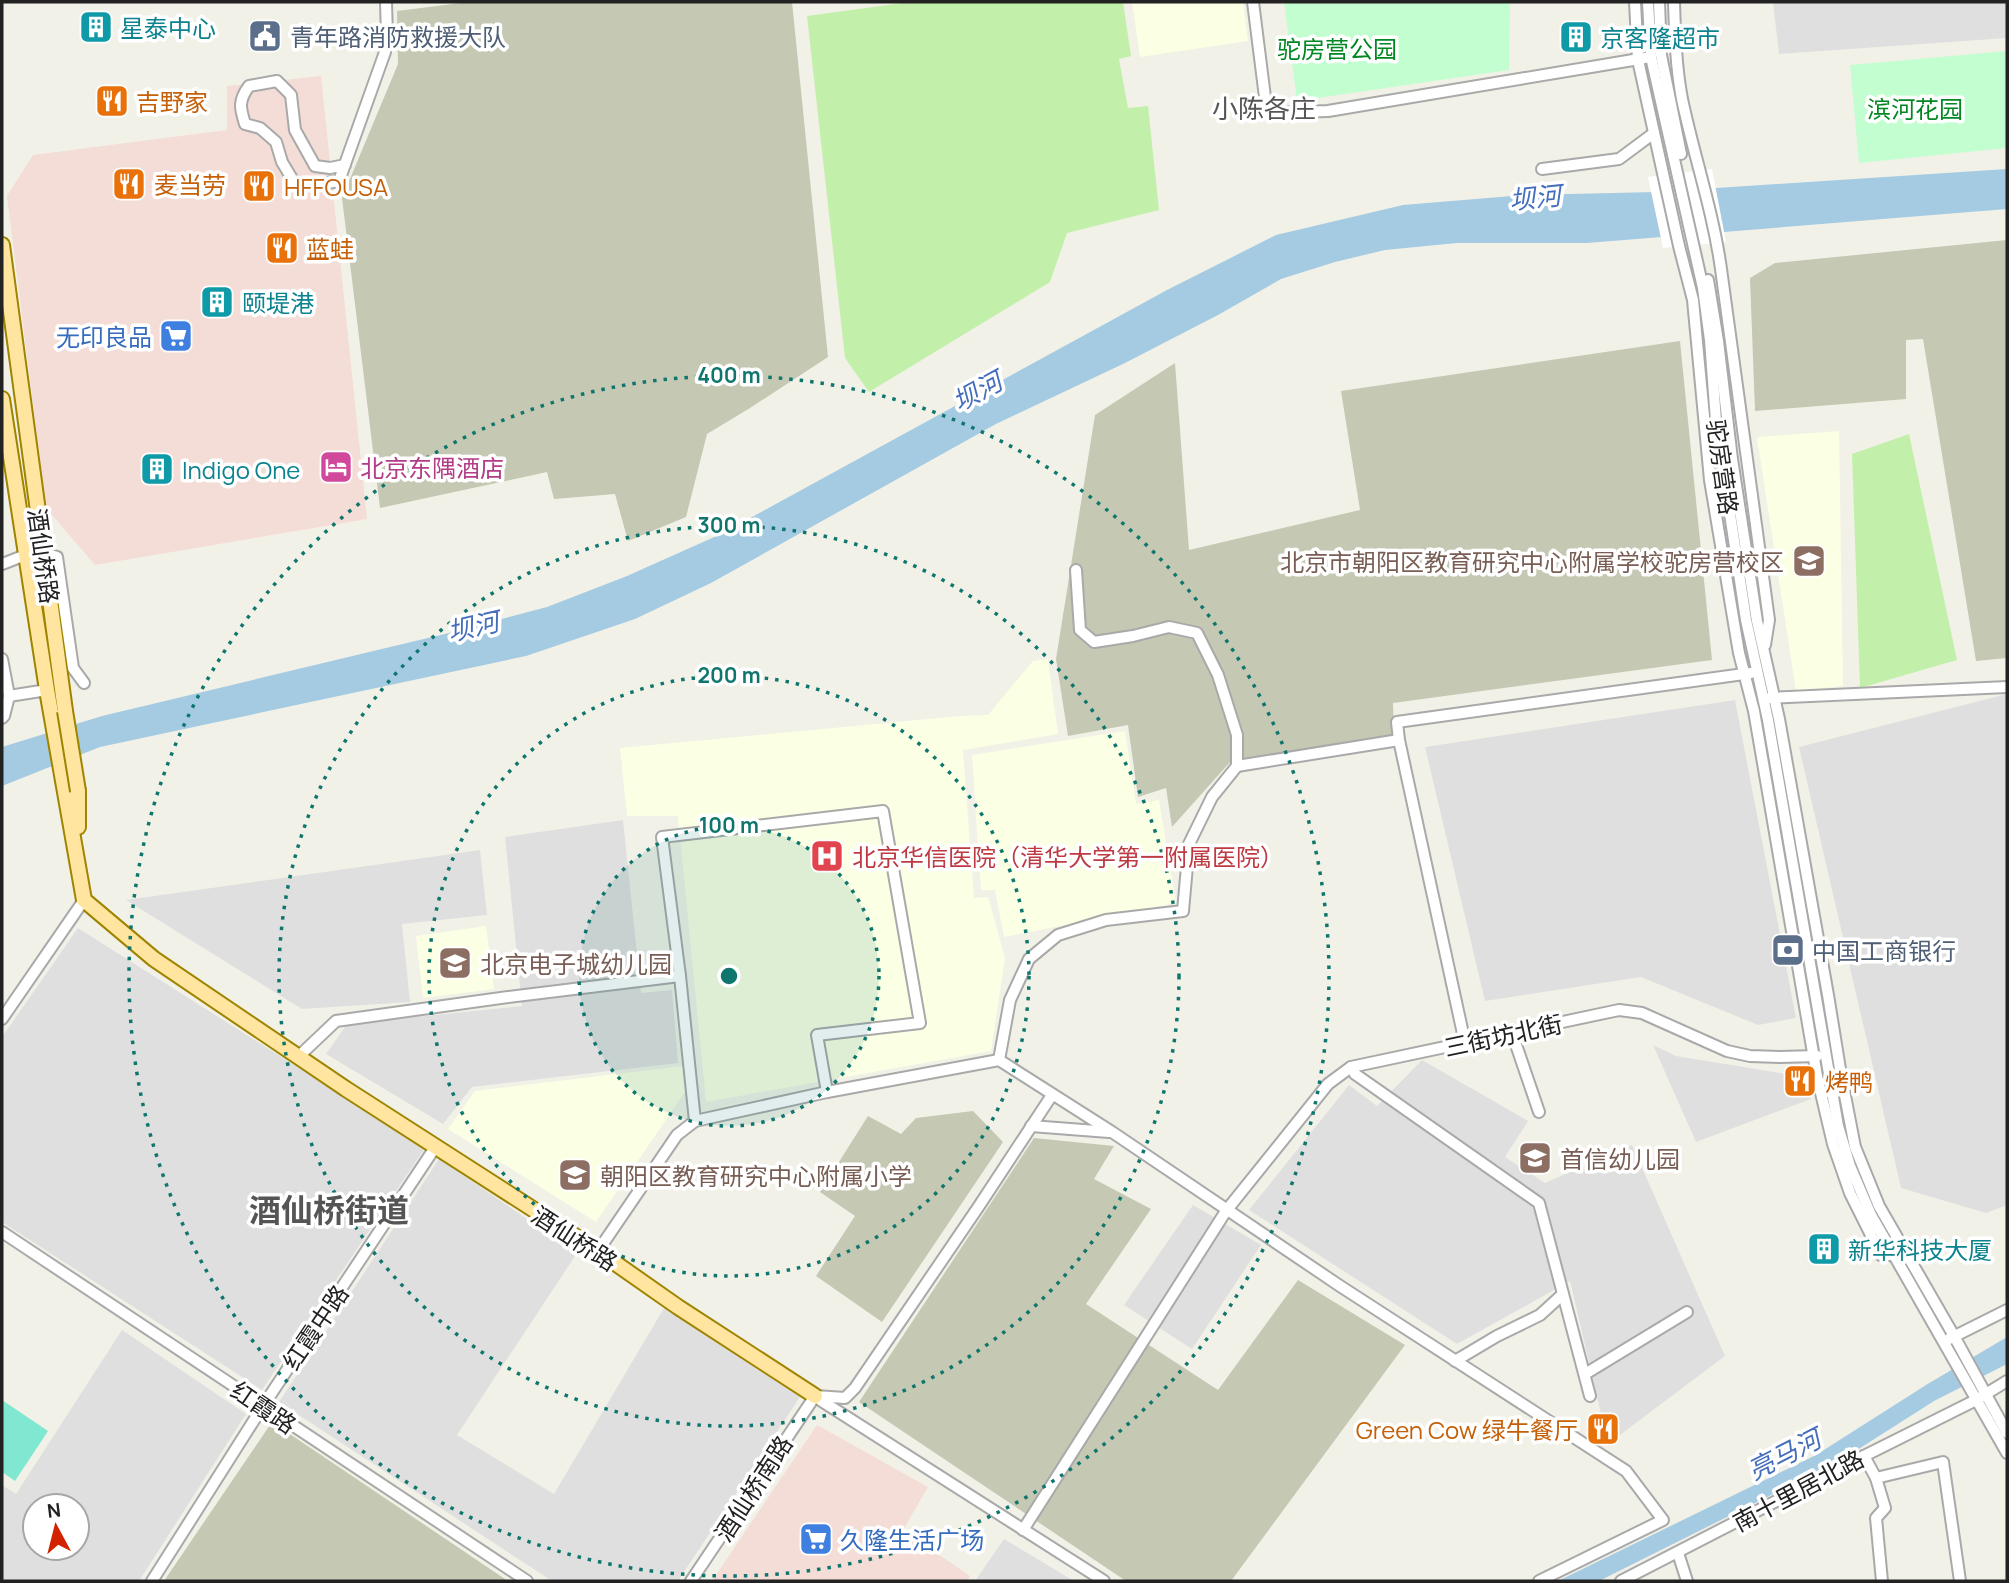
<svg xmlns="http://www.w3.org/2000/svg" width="2009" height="1583" font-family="Manrope,'Noto Sans SC',sans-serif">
  <rect width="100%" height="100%" fill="#f2f1e8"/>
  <!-- residential -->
  <g fill="#e0dfdf" fill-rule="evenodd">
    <path d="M1773 2H2007V38L1779 54Z"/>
    <path d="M2007 694V1205L1986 1213 1901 1188 1799 747Z"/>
    <path d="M1735 700 1796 1018 1758 1025 1641 977 1485 1001 1425 747Z"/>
    <path d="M623 820 641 993 672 990 678 1063 472 1087 443 1124 326 1054 347 1024 522 1006 505 837Z"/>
    <path d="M480 850 487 915 402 924 410 1002 302 1009 126 900Z"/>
    <path d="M78 928 425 1148 262 1390 2 1222V1037Z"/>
    <path d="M1653 1045 1676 1056 1798 1076 1811 1099 1696 1142Z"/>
    <path d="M1422 1060 1528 1121 1505 1157 1545 1183 1632 1145 1725 1356 1608 1444 1570 1281 1457 1344 1249 1210 1349 1085 1377 1106Z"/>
    <path d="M439 1159 577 1253 457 1435 554 1494 664 1308 800 1397 678 1581H552L279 1402Z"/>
    <path d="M1193 1205 1261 1245 1192 1349 1124 1305Z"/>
    <path d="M122 1330 246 1414 139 1581H2V1485L16 1494ZM35 1506H77V1548H35Z"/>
    <path d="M1004 1539 1074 1581H975Z"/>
  </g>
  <!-- commercial -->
  <g fill="#f4dcd7">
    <path d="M321 76 367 519 95 565 46 508 7 196 33 155 227 130V86Z"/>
    <path d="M817 1425 928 1487 903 1530 970 1576 967 1581H712Z"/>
  </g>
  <!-- education -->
  <g fill="#fbffe4">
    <path d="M1132 2H1243L1248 41 1140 57Z"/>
    <path d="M1839 431 1843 686 1796 691 1757 437Z"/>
    <path d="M1048 659 1058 734 963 750 974 898 988 897 1005 958 991 1051 706 1102 678 816H627L620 748 960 716 988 715 1033 661Z"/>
    <path d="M1125 731 1136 804 1159 800 1176 903 1004 937 995 890H981L972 755Z"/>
    <path d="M486 926 494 989 423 998 416 936Z"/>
    <path d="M684 1066 687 1089 596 1222 448 1129 475 1091Z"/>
  </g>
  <!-- construction -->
  <g fill="#c5c8b2">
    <path d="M469 2H792L828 357 750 408 707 434 686 517 628 541 615 494 554 499 547 472 380 508 342 198 398 64 397 11Z"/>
    <path d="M2007 240V658L1976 661 1923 339 1906 340V399L1755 411 1750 278 1775 263Z"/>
    <path d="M1680 341 1712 660 1393 703 1394 735 1231 761 1172 827 1166 788 1138 797 1128 725 1068 736 1056 659 1095 415 1175 363 1189 550 1360 510 1341 391Z"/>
    <path d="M973 1111 1003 1142 882 1322 816 1276 855 1216 820 1192 868 1116 901 1134 916 1118Z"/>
    <path d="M1034 1138 1114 1146 1094 1179 1151 1209 1086 1304 1218 1390 1298 1280 1405 1345 1231 1581H1126L859 1402Z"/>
    <path d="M272 1422 508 1581H164Z"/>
  </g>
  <!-- grass -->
  <g fill="#c2f0ab">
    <path d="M910 2H1123L1131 56 1119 59 1128 108 1148 106 1159 210 1067 233 1050 282 869 392 845 358 807 16Z"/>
    <path d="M1909 434 1957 660 1860 688 1852 454Z"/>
  </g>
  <!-- park -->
  <g fill="#c3fed1">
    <path d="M1284 2H1510L1509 70 1297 101Z"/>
    <path d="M2007 51V148L1859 163 1850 65Z"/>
  </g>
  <!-- pitch -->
  <path fill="#80e7d0" d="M2 1400 48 1431 15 1481 2 1472Z"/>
  <!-- water -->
  <g fill="#a5cbe3">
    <path d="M2007 169V209L1587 243H1457L1385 250 1335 262 1281 279 1218 315 1125 363 996 424 711 583 635 619 526 656 100 747 2 786V747L102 716 453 632 547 607 627 576 721 534 1167 290 1276 235 1403 205 1524 195 1656 192Z"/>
    <path d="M2007 1337V1364L1934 1401 1843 1459 1599 1581H1558L1816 1455 1926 1385Z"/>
  </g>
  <!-- pier -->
  <path fill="#fff" d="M1712 169 1726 242 1663 248 1648 177Z"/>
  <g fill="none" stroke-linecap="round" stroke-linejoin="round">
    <defs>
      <g id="minor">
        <path d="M1253 2 1267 113 1328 111 1645 58"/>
        <path d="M1635 2 1638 60 1679 246 1693 300 1710 480 1739 653 1754 711 1817 1076 1833 1144 1850 1193 1881 1255H1894"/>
        <path d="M1648 2 1651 57 1703 288 1710 340 1716 421 1746 620 1768 720 1838 1126 1850 1166 1871 1215 2007 1453"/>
        <path d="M1659 2 1661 55 1681 154"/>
        <path d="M1674 2C1675 35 1676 67 1682 99 1694 156 1713 211 1721 269L1769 620 1765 645"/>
        <path d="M345 165 330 168 315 166 295 130 291 95 277 81 249 86C238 101 240 108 245 124L260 128 276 142 282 162 294 182 316 185 339 181 385 52 387 36 386 2"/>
        <path d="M1542 169 1619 159 1654 133"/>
        <path d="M1708 280 1718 341 1732 459 1757 621 1779 719 1828 995 1841 1075 1855 1147 1879 1206 1954 1336 2007 1433"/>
        <path d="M2 564C26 556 30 548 57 557L73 668 84 683"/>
        <path d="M2 659 9 696 4 716 2 718"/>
        <path d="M9 696 47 690"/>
        <path d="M1769 698 2007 687"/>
        <path d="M1237 766 1399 740"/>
        <path d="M2 1019 84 900"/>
        <path d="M1512 1033 1539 1112"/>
        <path d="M1465 1043 1399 740 1397 722 1751 673"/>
        <path d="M298 1057 336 1021 508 997 680 976"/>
        <path d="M999 1060 1010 1000 1029 959 1058 935 1106 920 1183 911 1189 844 1212 797 1237 766V735L1218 675 1197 633 1169 627 1133 636 1094 642 1080 630 1076 570"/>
        <path d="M1351 1067 1355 1074 1539 1203 1590 1396"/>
        <path d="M695 1121 680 976 662 837 883 811 920 1023 817 1035 827 1092"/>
        <path d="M1031 1126 1109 1132"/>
        <path d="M2 1232 527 1581"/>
        <path d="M598 1251 677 1135 695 1121 827 1092 999 1060 1112 1132 1340 1286 1626 1471 1663 1520 1539 1581"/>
        <path d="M1949 1339 2007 1310"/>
        <path d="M1455 1361 1497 1336 1540 1315 1563 1294"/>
        <path d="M1585 1374 1687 1312"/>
        <path d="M815 1396 845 1398 855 1388 979 1206 1052 1095"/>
        <path d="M817 1398 1104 1581"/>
        <path d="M1864 1456 1876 1478 1943 1462 1960 1581"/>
        <path d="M1876 1478 1885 1508 1876 1518 1882 1581"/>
        <path d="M1023 1530 1226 1211 1328 1084 1351 1067 1619 1010 1642 1013 1727 1051 1750 1056 1780 1057 1817 1056"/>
        <path d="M1678 1553 1687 1581"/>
        <path d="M152 1581 263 1406 436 1146"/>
        <path d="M691 1581 815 1396"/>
        <path d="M1621 1581 1864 1456 1976 1400 2007 1381"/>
      </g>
      <g id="major">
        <path d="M2 245 65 711"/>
        <path d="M2 399 47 690 84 900 154 959 346 1089 598 1251 678 1307 815 1396"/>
        <path d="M78 791V827"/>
      </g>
    </defs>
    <!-- minor casing -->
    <use href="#minor" stroke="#a9a9a9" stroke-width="14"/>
    <!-- major casing -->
    <use href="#major" stroke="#9f8400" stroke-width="18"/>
    <!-- minor -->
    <use href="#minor" stroke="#fff" stroke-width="10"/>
    <!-- major -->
    <use href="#major" stroke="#ffe5a0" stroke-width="14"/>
    <defs>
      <path id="major-bridge" d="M65 711 78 791"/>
    </defs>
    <!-- major-bridge casing -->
    <use href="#major-bridge" stroke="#9f8400" stroke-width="18" stroke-linecap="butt"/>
    <!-- major-bridge -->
    <use href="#major-bridge" stroke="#ffe5a0" stroke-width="14"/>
  </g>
  <!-- distance rings -->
  <circle cx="729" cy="976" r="150" fill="#0f766e" fill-opacity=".12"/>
  <g fill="none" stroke="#0f766e" stroke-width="3.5" stroke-dasharray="3.5 7">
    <circle cx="729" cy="976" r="150"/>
    <circle cx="729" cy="976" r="300"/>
    <circle cx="729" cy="976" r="450"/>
    <circle cx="729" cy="976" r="600"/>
  </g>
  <!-- icons -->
  <defs>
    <symbol id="building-square" viewBox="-11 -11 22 22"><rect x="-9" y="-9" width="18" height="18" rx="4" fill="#0f9aa8" stroke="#fff"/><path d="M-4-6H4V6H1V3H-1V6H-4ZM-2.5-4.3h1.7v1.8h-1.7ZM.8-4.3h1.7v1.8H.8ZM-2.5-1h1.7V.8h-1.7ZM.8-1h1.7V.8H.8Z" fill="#fff"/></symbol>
    <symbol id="civic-square" viewBox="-11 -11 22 22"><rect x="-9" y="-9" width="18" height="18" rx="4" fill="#5c6f8a" stroke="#fff"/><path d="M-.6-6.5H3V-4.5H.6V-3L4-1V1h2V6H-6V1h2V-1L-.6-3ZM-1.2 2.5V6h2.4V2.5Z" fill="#fff"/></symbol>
    <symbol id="restaurant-square" viewBox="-11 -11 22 22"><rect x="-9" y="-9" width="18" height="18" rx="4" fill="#e8710a" stroke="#fff"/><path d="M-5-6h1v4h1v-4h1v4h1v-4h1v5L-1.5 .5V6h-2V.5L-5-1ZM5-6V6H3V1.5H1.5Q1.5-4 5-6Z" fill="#fff"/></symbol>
    <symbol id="supermarket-square" viewBox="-11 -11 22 22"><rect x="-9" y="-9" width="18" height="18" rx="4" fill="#3f7fe0" stroke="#fff"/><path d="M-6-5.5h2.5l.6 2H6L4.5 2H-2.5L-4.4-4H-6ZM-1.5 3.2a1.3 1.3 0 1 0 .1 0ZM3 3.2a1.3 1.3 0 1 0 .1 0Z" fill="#fff"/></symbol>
    <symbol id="hotel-square" viewBox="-11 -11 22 22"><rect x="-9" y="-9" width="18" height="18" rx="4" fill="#d1479c" stroke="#fff"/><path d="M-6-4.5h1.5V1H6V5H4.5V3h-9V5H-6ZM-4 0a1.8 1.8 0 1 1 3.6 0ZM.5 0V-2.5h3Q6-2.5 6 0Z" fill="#fff"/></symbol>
    <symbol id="school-square" viewBox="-11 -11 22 22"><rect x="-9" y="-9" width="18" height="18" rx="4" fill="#8d6e63" stroke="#fff"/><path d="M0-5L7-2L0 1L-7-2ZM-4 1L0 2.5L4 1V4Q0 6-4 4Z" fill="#fff"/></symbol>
    <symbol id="hospital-square" viewBox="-11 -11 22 22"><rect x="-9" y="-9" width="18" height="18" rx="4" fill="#e0444e" stroke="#fff"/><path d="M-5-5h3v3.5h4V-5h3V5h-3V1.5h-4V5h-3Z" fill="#fff"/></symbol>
    <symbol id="bank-square" viewBox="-11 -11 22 22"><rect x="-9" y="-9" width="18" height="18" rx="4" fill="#5c6f8a" stroke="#fff"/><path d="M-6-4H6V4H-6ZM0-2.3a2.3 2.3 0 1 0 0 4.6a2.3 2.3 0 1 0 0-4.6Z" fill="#fff"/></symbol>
  </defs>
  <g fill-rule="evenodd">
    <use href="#building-square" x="77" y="8" width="38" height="38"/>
    <use href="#civic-square" x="246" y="17" width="38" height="38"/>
    <use href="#building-square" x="1557" y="18" width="38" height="38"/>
    <use href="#restaurant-square" x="93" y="82" width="38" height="38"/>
    <use href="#restaurant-square" x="110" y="165" width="38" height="38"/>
    <use href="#restaurant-square" x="240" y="167" width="38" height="38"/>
    <use href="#restaurant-square" x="263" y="229" width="38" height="38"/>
    <use href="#building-square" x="198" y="283" width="38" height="38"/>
    <use href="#supermarket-square" x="157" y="317" width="38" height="38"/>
    <use href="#hotel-square" x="317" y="448" width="38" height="38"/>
    <use href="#building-square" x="138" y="450" width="38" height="38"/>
    <use href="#school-square" x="1790" y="542" width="38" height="38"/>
    <use href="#hospital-square" x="808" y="837" width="38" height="38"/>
    <use href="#bank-square" x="1769" y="931" width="38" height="38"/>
    <use href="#school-square" x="436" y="944" width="38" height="38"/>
    <use href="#restaurant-square" x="1781" y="1062" width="38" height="38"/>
    <use href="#school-square" x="1516" y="1139" width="38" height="38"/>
    <use href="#school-square" x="556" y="1156" width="38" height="38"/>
    <use href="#building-square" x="1805" y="1230" width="38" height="38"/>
    <use href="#restaurant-square" x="1584" y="1410" width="38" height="38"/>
    <use href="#supermarket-square" x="797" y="1520" width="38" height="38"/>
  </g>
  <g text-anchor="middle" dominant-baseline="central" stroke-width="7" stroke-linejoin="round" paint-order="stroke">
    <!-- culture labels -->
    <g font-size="24" fill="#0d838f" stroke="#fff" text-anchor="start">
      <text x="120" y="27">星泰中心</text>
      <text x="1600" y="37">京客隆超市</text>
      <text x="242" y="302">颐堤港</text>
      <text x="182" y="469">Indigo One</text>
      <text x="1848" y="1249">新华科技大厦</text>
    </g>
    <!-- service labels -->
    <g font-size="24" fill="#4e5e75" stroke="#fff" text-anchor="start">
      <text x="290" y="36">青年路消防救援大队</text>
      <text x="1812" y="950">中国工商银行</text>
    </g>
    <!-- park labels -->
    <g font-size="24" fill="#038723" stroke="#fff">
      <text x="1337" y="48">驼房营公园</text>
      <text x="1915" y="108">滨河花园</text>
    </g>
    <!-- food labels -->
    <g font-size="24" fill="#c56008" stroke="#fff" text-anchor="start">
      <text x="136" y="101">吉野家</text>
      <text x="154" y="184">麦当劳</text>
      <text x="284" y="186">HFFOUSA</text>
      <text x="306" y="248">蓝蛙</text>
      <text x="1825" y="1081">烤鸭</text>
      <text x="1578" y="1429" text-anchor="end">Green Cow 绿牛餐厅</text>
    </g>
    <!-- shop labels -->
    <g font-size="24" fill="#366cbe" stroke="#fff" text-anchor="end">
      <text x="152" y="336">无印良品</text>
      <text x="840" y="1539" text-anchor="start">久隆生活广场</text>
    </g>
    <!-- hotel labels -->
    <g font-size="24" fill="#b23c85" stroke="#fff" text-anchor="start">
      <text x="360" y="467">北京东隅酒店</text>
    </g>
    <!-- street labels -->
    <g font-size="24" fill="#222" stroke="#fff">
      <text transform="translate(1723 467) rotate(82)">驼房营路</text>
      <text transform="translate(44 556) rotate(82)">酒仙桥路</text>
      <text transform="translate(1503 1035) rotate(-12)">三街坊北街</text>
      <text transform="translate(575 1238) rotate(33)">酒仙桥路</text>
      <text transform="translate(315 1327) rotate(-56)">红霞中路</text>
      <text transform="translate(264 1407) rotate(34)">红霞路</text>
      <text transform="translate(753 1488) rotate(-57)">酒仙桥南路</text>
      <text transform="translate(1798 1490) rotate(-28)">南十里居北路</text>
    </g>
    <!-- education labels -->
    <g font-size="24" fill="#785e54" stroke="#fff" text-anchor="start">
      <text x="1784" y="561" text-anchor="end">北京市朝阳区教育研究中心附属学校驼房营校区</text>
      <text x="480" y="963">北京电子城幼儿园</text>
      <text x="1560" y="1158">首信幼儿园</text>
      <text x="600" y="1175">朝阳区教育研究中心附属小学</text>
    </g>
    <!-- health labels -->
    <g font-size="24" fill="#be3a42" stroke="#fff" text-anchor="start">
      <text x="852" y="856">北京华信医院（清华大学第一附属医院）</text>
    </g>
    <!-- neighbourhood labels -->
    <g font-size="26" fill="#555" stroke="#fff">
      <text x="1264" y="108">小陈各庄</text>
    </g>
    <!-- water labels -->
    <g font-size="26" font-style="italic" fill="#446dbb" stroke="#fff">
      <text transform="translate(1535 197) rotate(-6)">坝河</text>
      <text transform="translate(977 391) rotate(-29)">坝河</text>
      <text transform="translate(473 626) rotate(-13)">坝河</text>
      <text transform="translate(1784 1454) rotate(-27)">亮马河</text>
    </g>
    <!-- district labels -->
    <g font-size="32" font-weight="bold" fill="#555" stroke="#fff">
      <text x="329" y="1210">酒仙桥街道</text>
    </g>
  </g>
  <circle cx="729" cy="976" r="10" fill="#0f766e" stroke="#fff" stroke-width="3.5"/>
  <g font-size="21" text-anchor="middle" font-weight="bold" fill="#0f766e" stroke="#fff" stroke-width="7" stroke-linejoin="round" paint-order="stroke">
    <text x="729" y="383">400 m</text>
    <text x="729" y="533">300 m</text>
    <text x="729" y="683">200 m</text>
    <text x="729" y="833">100 m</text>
  </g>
  <!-- border -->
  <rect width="2009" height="1583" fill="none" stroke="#222222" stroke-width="7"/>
  <!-- north arrow -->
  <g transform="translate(56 1527) rotate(353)"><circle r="33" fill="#ffffff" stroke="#a7a7a7" stroke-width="2"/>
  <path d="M0-5L12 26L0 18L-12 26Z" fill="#d32200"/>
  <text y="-10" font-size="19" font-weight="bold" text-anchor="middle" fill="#222222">N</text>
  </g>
</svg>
